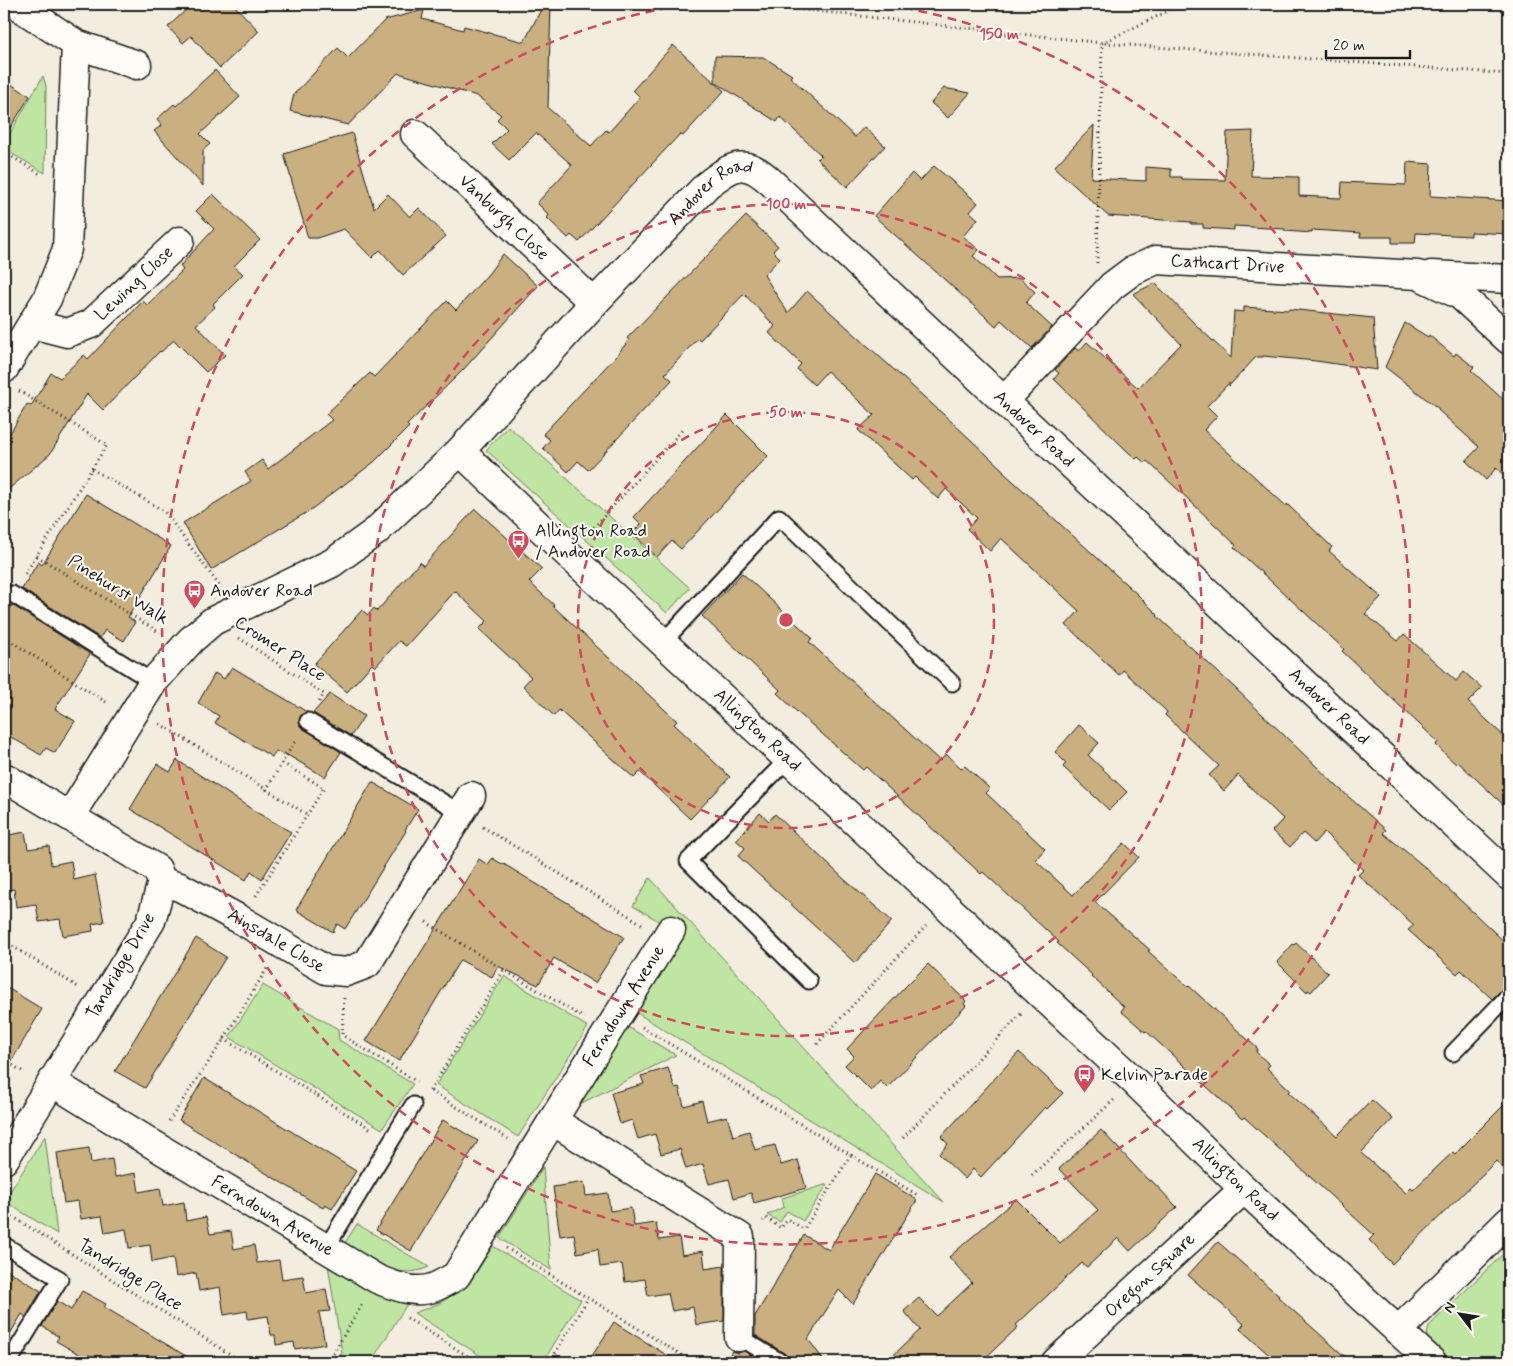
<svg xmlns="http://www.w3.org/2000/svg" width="1513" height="1366" font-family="Mynerve,sans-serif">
  <rect width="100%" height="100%" fill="#f3eddf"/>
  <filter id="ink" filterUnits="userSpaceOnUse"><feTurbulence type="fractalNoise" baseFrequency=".02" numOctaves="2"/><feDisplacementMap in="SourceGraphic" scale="10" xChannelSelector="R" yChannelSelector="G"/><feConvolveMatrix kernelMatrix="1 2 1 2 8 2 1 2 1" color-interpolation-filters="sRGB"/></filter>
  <g filter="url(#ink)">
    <!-- green -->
    <g fill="#bee5a1" stroke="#6d805e">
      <path d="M43 76 46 86 45 173 4 149V144Z"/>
      <path d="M508 426 690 588 667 613 486 450Z"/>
      <path d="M650 878 944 1202 632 1010 662 923 633 906Z"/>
      <path d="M504 976 588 1027 518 1137 436 1085Z"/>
      <path d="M263 985 338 1029 339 1040 413 1084 382 1129 229 1037Z"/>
      <path d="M626 1026 676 1055 576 1106Z"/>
      <path d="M45 1136 57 1234 4 1201Z"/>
      <path d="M543 1167 551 1270 499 1238Z"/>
      <path d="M828 1184 803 1221 787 1211 780 1222 767 1215 784 1207 782 1198Z"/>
      <path d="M357 1224 429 1267C397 1282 371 1259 344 1244Z"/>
      <path d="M493 1246 581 1300 543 1362H490L414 1313 438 1304 469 1284Z"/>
      <path d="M1509 1248V1362H1439L1424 1348 1429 1326Z"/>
      <path d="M328 1265 378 1295 407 1304 371 1362H336L342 1353Z"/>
    </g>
    <!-- building -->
    <g fill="#cab080" stroke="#1c1c1c">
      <path d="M192 4H233L259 31 220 68 191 36 183 43 168 27Z"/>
      <path d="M544 4H551L548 108 591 146 606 130 609 132 640 97 633 90 673 45 724 91 683 136 680 134 579 242 571 235 568 238 547 218 549 215 537 203 572 165 536 133 509 160 492 144 507 129 497 119 501 115 477 96 398 73 348 125 290 111 294 94 338 48 348 58 385 20 424 10 422 19 463 30 464 26 524 42Z"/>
      <path d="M715 56 763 57 792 75 790 77 855 137 864 127 885 146 847 187 817 159 821 155 780 117 777 122 715 82Z"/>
      <path d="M215 70 240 97 200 134 210 144 203 150V186L154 131 162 125 157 119 174 104 176 106Z"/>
      <path d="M4 80 30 96 4 138Z"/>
      <path d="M944 88 970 93 948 118 931 103Z"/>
      <path d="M1094 125 1091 178 1146 181V167L1171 169V177H1182V179L1225 180 1227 132 1253 131 1251 176 1299 177V196L1341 198 1342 182 1406 185 1407 162 1431 164 1430 196 1509 201V234L1471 232V236L1416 233 1415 243H1392V237H1360L1361 233 1312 230V233L1285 231V229L1234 226V230L1220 229 1203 228V224H1191V222L1108 216 1054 167Z"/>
      <path d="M352 133 374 208 388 194 410 217 419 208 446 236 403 275 380 250 372 258 344 229 317 238H308L284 154Z"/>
      <path d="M934 166 978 203 970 212 978 219 963 236 979 250 973 256 997 279 1020 278 1035 292 1026 303 1052 327 1032 348 1001 320 996 326 874 216 912 173 920 181Z"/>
      <path d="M213 194 260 240 234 266 243 274 213 304 215 307 196 325 225 355 206 372 174 340 161 352 160 351 103 410 87 394 50 454 4 493V444L27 404 31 406 51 373 60 378 84 355 88 359 143 301 147 305 183 270 180 266 214 229 196 211Z"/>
      <path d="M746 216 778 246 773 251 780 258 764 275 788 313 807 291 954 424 1004 471 1003 472 1138 595 1158 615 1157 616 1234 687 1341 790 1386 830 1383 833 1426 868 1509 946V986L1503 988 1492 999 1461 970 1457 974 1408 930 1414 925 1358 875 1363 870 1324 832 1314 843 1303 833 1290 847 1272 831 1283 819 1238 775 1224 791 1209 775 1219 766 1165 715 1167 712 1123 670 1119 675 1066 625 1079 611 1001 538 990 551 967 529 977 518 946 489 938 499 915 477 912 480 858 430 874 415 827 371 814 385 797 369 801 364 769 333 775 326 744 294 700 340 698 338 665 374 672 380 588 470 578 461 568 472 543 448 550 440 543 434 617 355 629 340 627 338Z"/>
      <path d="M503 254 538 286 463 370 407 425 409 427 374 462 309 511 211 570 183 523 251 481 245 472 262 460 268 469 332 420 326 414 370 373 374 377 447 301 456 310 489 273Z"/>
      <path d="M1155 283 1196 325 1231 358 1234 311 1244 312V307L1289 310V309L1373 318 1377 370 1316 361 1263 356V357H1256L1229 386V383L1207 406 1217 416 1204 430 1286 506 1287 504 1332 547 1329 551 1381 597 1365 614 1398 641 1404 634 1456 681 1464 672 1482 688 1468 702 1509 741V810L1458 762 1456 764 1445 754 1436 745 1438 742 1342 651 1344 649 1234 547 1236 545 1188 499 1147 461 1145 463 1138 457 1136 459 1125 449 1054 379 1059 373 1055 370 1075 348 1079 351 1087 342 1138 388 1181 344 1133 294Z"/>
      <path d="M1405 323 1428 337 1429 335 1454 356 1456 353 1474 367 1471 370 1509 405V480L1496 468 1486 480 1466 461 1479 447 1438 410 1439 409 1385 367Z"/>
      <path d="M727 415 768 456 681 549 672 541 657 557 632 533 641 524 634 517Z"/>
      <path d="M86 494 171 546 128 617 135 622 124 641 105 630 100 638 22 589 38 562 42 565Z"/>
      <path d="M475 509 542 569 529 582 554 605 553 606 677 721 674 724 730 777 690 819 640 772 634 778 559 710 554 716 523 686 531 677 479 629 487 621 455 591 406 646 399 641 375 667 372 664 347 692 314 664 362 610 368 615 374 608 377 611 420 562 423 566Z"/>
      <path d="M742 573 812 638 809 642 940 761 946 754 962 769 965 766 990 789 986 793 1045 849 1035 860 1073 895 1124 843 1139 857 1095 902 1150 950 1148 951 1188 987 1189 986 1258 1049 1256 1052 1270 1065 1267 1068 1290 1090 1288 1092 1337 1136 1372 1100 1393 1119 1361 1153 1406 1193 1411 1188 1413 1190 1453 1152 1455 1154 1509 1100V1175L1496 1161 1392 1264 1369 1240 1374 1235 1244 1117 1242 1119 1146 1031 1145 1032 1121 1011 1124 1007 1091 976 1092 975 1057 943 1059 942 983 872 981 874 866 767 863 770 795 710 777 693 780 690 702 616Z"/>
      <path d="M12 605 90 654 55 709 75 721 55 753 46 748 41 755 4 733V619Z"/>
      <path d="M232 667 307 712 300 717V726L341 752 325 777 284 753 283 755 276 751 272 757 215 723 219 716 198 703 215 673 224 679Z"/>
      <path d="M330 694 364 716 351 736 313 713Z"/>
      <path d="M1079 725 1099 743 1088 755 1127 792 1109 810 1063 767 1066 763 1055 752Z"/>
      <path d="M177 760 256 812 291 832 262 879 251 871 246 880 130 809 157 764 170 772Z"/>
      <path d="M372 782 418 809 405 830 406 831 345 929 337 924 333 932 296 910Z"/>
      <path d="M760 813 769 821 775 814 844 879 892 921 855 963 738 856 745 848 736 840Z"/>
      <path d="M25 832 28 849 49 846 51 865 71 861 74 880 95 875 104 922 92 924 93 931 63 936 60 919 39 922 36 904 16 907 14 889 4 891V836Z"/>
      <path d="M492 858 502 864V863L624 937 595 983 554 958 538 985 498 966 492 977 460 960 399 1061 366 1041 479 859 488 865Z"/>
      <path d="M196 938 226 957 145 1088 115 1071Z"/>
      <path d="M1296 943 1328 973 1311 992 1308 990 1307 992 1277 962 1293 944 1294 945Z"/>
      <path d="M928 964 966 1001 964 1004 966 1006 887 1088 880 1081 871 1091 845 1065 854 1056 847 1049 906 986Z"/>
      <path d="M4 986 42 1009 4 1074Z"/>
      <path d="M1019 1052 1063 1093 1047 1109 1045 1107 981 1177 973 1169 965 1179 939 1154 948 1144 941 1137Z"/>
      <path d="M668 1068 675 1088 679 1087 684 1106 702 1101 707 1121 727 1116 733 1136 749 1131 755 1150 775 1145 781 1165 798 1160 806 1188 754 1203 751 1193 734 1198 729 1179 709 1184 703 1164 686 1169 680 1149 661 1154 655 1134 638 1139 632 1120 620 1124 611 1093 644 1084 641 1076Z"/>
      <path d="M204 1078 356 1171 332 1209 325 1205 323 1208 179 1120Z"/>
      <path d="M443 1120 478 1141 411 1251 376 1230Z"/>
      <path d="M1101 1130 1149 1181 1151 1180 1177 1207 1130 1251 1118 1238 1087 1267 1082 1263 1016 1325 1018 1327 981 1362H886L920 1330 904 1311 919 1298 937 1316 972 1283 949 1257 1016 1199 1060 1243 1098 1210 1059 1169Z"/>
      <path d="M89 1148 91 1163 112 1159 115 1177 136 1173 139 1192 160 1188 163 1206 184 1202 186 1221 206 1217 210 1234 231 1231 234 1249 254 1245 257 1263 279 1260 282 1279 303 1276 306 1293 326 1289 330 1311 319 1312 325 1344 295 1349 294 1342 276 1345 275 1335H271L268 1316 248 1319 247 1311 224 1315 220 1287 199 1291 196 1273 176 1277 173 1258 152 1262 150 1245 129 1248 126 1229 105 1233 102 1216 81 1219 78 1201 64 1203 57 1153Z"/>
      <path d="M875 1174 917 1200 853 1304 839 1290 808 1339 825 1362H788L787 1357 784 1353 755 1335V1316L804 1235 829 1250Z"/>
      <path d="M584 1182 586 1196 608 1193 610 1211 631 1208 634 1226 656 1223 659 1240 679 1237 682 1255 703 1251 705 1269 724 1266V1321L696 1325 693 1307 672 1311 668 1293 648 1296 645 1279 625 1282 622 1264 600 1267 598 1249 577 1253 574 1234 560 1236 553 1187Z"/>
      <path d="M1218 1242 1279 1296 1278 1297 1351 1362H1277L1240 1329 1244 1324 1188 1275Z"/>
      <path d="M4 1268 41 1291 26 1317 22 1314 4 1344Z"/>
      <path d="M82 1291 106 1304 104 1307 196 1362H101L88 1355 86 1358 56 1341 59 1337 42 1326 57 1301 71 1310Z"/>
      <path d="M614 1322 623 1328 678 1362H588Z"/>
      <path d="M732 1351 738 1353 744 1351 763 1362H725Z"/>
    </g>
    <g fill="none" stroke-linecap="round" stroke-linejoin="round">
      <defs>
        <g id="service">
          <path d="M12 594 153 682"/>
          <path d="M663 642 779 517 952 683"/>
          <path d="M308 721 461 813"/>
          <path d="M788 759 688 861 809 981"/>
          <path d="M1453 1053 1509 995"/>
          <path d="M4 1245 60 1279 9 1362"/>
          <path d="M326 1248 413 1105"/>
          <path d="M739 1337 779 1361"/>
        </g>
        <g id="minor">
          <path d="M76 44 137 65"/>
          <path id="s1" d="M415 134 594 303"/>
          <path d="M1431 275 1509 279"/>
          <path id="s2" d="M32 324 67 333 91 324 180 241"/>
          <path d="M4 369 47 299 67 249 76 44 23 9"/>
          <path id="s3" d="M1004 401 1112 286 1132 271 1156 260 1418 275 1460 295 1509 340"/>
          <path id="s4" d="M460 451 569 555 1134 1081 1244 1189 1432 1362"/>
          <path d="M4 777 157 869 162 882 151 921 4 1160"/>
          <path id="s5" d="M70 816 153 682 191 640 213 621 332 563 375 532 460 451 594 303 707 185C733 165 744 157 771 182L1509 876"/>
          <path id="s6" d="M162 882 180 887 241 920 326 970 346 972 367 964 471 796"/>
          <path id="s7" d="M52 1082 154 1145 377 1279C394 1286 416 1295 435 1287 442 1284 449 1280 456 1276L671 930"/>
          <path d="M553 1121 740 1237 739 1337"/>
          <path d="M1398 1331 1509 1221"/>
          <path id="s8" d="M1056 1362 1244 1189"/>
        </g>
      </defs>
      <!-- service casing -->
      <use href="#service" stroke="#1c1c1c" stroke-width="19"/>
      <!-- minor casing -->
      <use href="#minor" stroke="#1c1c1c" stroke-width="31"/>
      <!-- path -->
      <g stroke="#1c1c1c" stroke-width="3" stroke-dasharray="1 4" stroke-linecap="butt">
        <path d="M752 4 1102 43 1509 74"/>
        <path d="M4 39 9 32"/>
        <path d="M1102 43 1168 11 1172 4"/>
        <path d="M4 152 42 175"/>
        <path d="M1097 263 1102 43"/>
        <path d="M19 391 107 445 23 577"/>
        <path d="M92 469 164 511 221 588"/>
        <path d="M587 535 684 428"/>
        <path d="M37 556 160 633"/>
        <path d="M4 637 109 704"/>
        <path d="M239 638 324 694 319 702"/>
        <path d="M160 724 308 815"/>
        <path d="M266 790 282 763"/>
        <path d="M483 827 642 924"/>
        <path d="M256 896 324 788 282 763 296 740"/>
        <path d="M426 922 504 970"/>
        <path d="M4 941 78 987"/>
        <path d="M344 998 342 1035 417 1082"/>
        <path d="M642 1027 851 1155 804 1229 787 1219 781 1228 766 1218 763 1221"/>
        <path d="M224 1039 373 1130"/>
        <path d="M817 1044 926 926"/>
        <path d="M4 1060 25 1073"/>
        <path d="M430 1091 504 970 584 1018"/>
        <path d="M431 1091 508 1139"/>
        <path d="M169 1121 224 1039 268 967"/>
        <path d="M903 1138 1021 1014"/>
        <path d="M851 1155 919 1196"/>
        <path d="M1032 1175 1114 1100"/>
        <path d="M4 1211 242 1362"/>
        <path d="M506 1248 693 1362"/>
        <path d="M407 1318 477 1362"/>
        <path d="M328 1362 363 1303"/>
        <path d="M550 1362 588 1298"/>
      </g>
      <!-- service -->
      <use href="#service" stroke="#fdfcf7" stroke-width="15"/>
      <!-- minor -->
      <use href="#minor" stroke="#fdfcf7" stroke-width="28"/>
    </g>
  </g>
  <!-- distance rings -->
  <g fill="none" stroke="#d1495b" stroke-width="2.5" stroke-dasharray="9 6">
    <circle cx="786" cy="620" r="208"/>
    <circle cx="786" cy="620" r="416"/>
    <path d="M889 5A624 624 0 1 1 683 5"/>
  </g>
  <!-- icons -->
  <defs>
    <symbol id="bus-pin" viewBox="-11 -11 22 30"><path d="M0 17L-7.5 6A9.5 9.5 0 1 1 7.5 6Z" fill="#d1495b" stroke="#fdfcf7"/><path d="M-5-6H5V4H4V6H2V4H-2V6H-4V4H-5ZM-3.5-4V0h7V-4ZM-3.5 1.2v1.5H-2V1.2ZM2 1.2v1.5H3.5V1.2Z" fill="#fff"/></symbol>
  </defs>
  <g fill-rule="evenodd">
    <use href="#bus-pin" x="506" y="528" width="25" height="34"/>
    <use href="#bus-pin" x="182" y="578" width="25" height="34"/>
    <use href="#bus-pin" x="1072" y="1062" width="25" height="34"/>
  </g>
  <g text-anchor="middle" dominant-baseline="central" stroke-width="4" stroke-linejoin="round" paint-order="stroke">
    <!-- street labels -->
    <g font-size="18" fill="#1c1c1c" stroke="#fdfcf7">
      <text stroke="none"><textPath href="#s5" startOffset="909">Andover Road</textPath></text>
      <text stroke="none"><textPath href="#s1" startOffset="122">Vanburgh Close</textPath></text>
      <text stroke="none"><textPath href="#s3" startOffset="281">Cathcart Drive</textPath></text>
      <text stroke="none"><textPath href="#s2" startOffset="121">Lewing Close</textPath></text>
      <text stroke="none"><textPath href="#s5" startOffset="1344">Andover Road</textPath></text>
      <text transform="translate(118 590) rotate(32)">Pinehurst Walk</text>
      <text transform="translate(280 649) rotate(33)">Cromer Place</text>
      <text stroke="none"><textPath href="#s5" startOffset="1749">Andover Road</textPath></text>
      <text stroke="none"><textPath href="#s4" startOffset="408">Allington Road</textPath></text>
      <text stroke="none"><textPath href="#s6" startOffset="129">Ainsdale Close</textPath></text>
      <text transform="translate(121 966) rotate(-60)">Tandridge Drive</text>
      <text stroke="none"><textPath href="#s7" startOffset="782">Ferndown Avenue</textPath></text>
      <text stroke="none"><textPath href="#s4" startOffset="1064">Allington Road</textPath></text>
      <text stroke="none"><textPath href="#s7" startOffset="258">Ferndown Avenue</textPath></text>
      <text transform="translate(130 1275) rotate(32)">Tandridge Place</text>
      <text stroke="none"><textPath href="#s8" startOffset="128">Oregon Square</textPath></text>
    </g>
    <!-- poi labels -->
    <g font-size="18" fill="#1c1c1c" stroke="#fdfcf7" text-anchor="start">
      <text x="535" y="531">Allington Road<tspan x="535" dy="21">/ Andover Road</tspan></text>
      <text x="210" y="591">Andover Road</text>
      <text x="1101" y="1075">Kelvin Parade</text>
    </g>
  </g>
  <circle cx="786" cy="620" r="8" fill="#d1495b" stroke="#fdfcf7" stroke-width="2.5"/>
  <g font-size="15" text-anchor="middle" font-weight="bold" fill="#d1495b" stroke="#fdfcf7" stroke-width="4" stroke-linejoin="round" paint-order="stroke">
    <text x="999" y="39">150 m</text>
    <text x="786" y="209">100 m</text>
    <text x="786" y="417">50 m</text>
  </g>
  <!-- margin -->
  <rect width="1513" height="1366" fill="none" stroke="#fdfcf7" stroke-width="20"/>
  <rect x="10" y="10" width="1493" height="1346" fill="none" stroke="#1c1c1c" stroke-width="2" filter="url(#ink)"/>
  <!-- north arrow -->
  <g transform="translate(1460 1314) rotate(301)" stroke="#fdfcf7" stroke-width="4" paint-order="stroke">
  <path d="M0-4L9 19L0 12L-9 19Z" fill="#1c1c1c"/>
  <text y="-8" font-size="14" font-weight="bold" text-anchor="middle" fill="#1c1c1c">N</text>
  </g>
  <!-- scale -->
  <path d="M1326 50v8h84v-8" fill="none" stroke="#1c1c1c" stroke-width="2.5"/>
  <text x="1333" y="50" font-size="15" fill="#1c1c1c" stroke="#fdfcf7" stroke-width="4" paint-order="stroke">20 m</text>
</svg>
